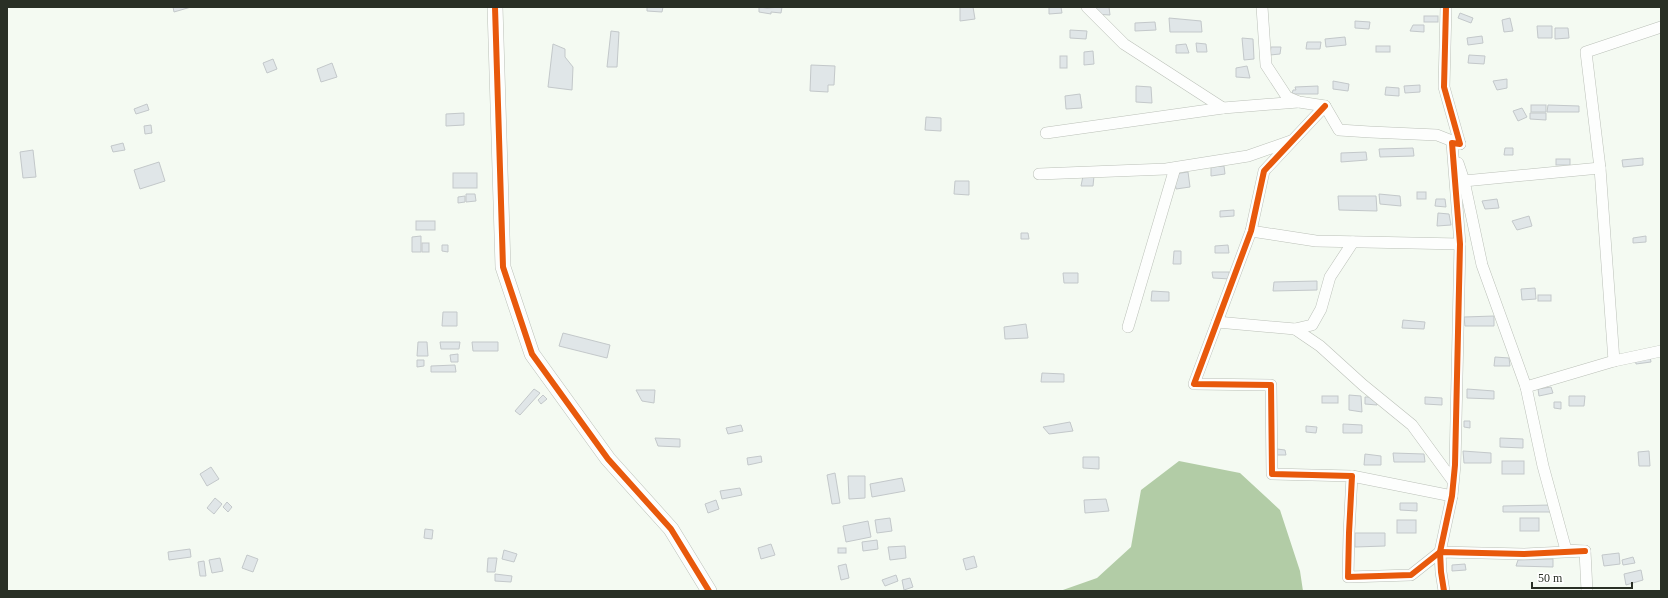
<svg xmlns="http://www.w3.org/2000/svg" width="1668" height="598" font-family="'Times New Roman',serif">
  <rect width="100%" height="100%" fill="#f4faf2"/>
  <!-- water -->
  <path fill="#b2cca6" d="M1179 461 1240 473 1280 510 1300 571 1303 591H1060L1097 578 1131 547 1141 490Z"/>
  <!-- building -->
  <g fill="#e0e6e8" stroke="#c3c8ca">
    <path d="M173 7H191L174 12Z"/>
    <path d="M647 7H663L662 12 647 11Z"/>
    <path d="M759 7 767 8 782 7 781 13 771 12V14L759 12Z"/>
    <path d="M960 7H973L975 19 960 21Z"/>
    <path d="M1049 7H1061L1062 13 1049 14Z"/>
    <path d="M1094 7H1109L1110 15 1093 14Z"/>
    <path d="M1460 13 1473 18 1471 23 1458 18Z"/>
    <rect x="1424" y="16" width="14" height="6"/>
    <path d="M1169 18 1201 21 1202 32H1170Z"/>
    <path d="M1510 18 1513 31 1504 32 1502 20Z"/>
    <path d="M1355 21 1370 22 1369 29 1355 28Z"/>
    <path d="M1155 22 1156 30 1135 31V23Z"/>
    <path d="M1413 25H1424V32L1410 31Z"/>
    <path d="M1537 26H1552V38H1538Z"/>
    <path d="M1555 28H1568L1569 38 1555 39Z"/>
    <path d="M1070 30 1087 31 1086 39 1070 38Z"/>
    <path d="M611 31 619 32 617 67H607Z"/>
    <path d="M1482 36 1483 43 1468 45 1467 38Z"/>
    <path d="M1345 37 1346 45 1326 47 1325 39Z"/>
    <path d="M1242 38 1253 39 1254 59 1244 60Z"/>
    <path d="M1307 42H1321L1320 49H1306Z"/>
    <path d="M1196 43 1206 44 1207 52H1197Z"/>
    <path d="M553 44 565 49V57L573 67 572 90 548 87Z"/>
    <path d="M1186 44 1189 53H1176V45Z"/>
    <rect x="1376" y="46" width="14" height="6"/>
    <path d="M1271 47H1281L1280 54 1270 55Z"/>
    <path d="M1093 51 1094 64 1084 65V52Z"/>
    <path d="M1469 55 1485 56 1484 64 1468 63Z"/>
    <rect x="1060" y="56" width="7" height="12"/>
    <path d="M273 59 277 69 267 73 263 63Z"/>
    <path d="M332 63 337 77 321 82 317 69Z"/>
    <path d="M811 65 835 66 834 85H828V92L810 91Z"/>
    <path d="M1247 66 1250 78 1236 77V68Z"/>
    <path d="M1507 79V88L1497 90 1493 81Z"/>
    <path d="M1333 81 1349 84 1348 91 1333 89Z"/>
    <path d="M1420 85V92L1405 93 1404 86Z"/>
    <path d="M1136 86 1151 87 1152 103 1136 102Z"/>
    <path d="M1318 86V94H1292L1293 90H1296L1295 87Z"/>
    <path d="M1386 87 1399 88V96L1385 95Z"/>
    <path d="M1080 94 1082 108 1066 109 1065 96Z"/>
    <path d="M147 104 149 110 136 114 134 109Z"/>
    <rect x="1531" y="105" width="15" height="7"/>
    <path d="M1548 105 1579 106V112H1547Z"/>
    <path d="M1522 108 1527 117 1518 121 1513 111Z"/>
    <path d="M464 113V125L446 126V114Z"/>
    <path d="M1530 113H1546V120L1530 119Z"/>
    <path d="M926 117 941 118V131L925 130Z"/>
    <path d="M151 125 152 133 145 134 144 126Z"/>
    <path d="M123 143 125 150 113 152 111 146Z"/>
    <path d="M1413 148 1414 156 1380 157 1379 149Z"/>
    <path d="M1505 148H1513V155H1504Z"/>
    <path d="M33 150 36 177 23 178 20 152Z"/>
    <path d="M1366 152 1367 160 1341 162V153Z"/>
    <path d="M1643 158V165L1623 167 1622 160Z"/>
    <rect x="1556" y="159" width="14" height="6"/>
    <path d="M159 162 165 181 140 189 134 170Z"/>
    <path d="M1224 166 1225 174 1211 176V167Z"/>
    <path d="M1188 172 1190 187 1176 189 1174 174Z"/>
    <rect x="453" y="173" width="24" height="15"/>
    <path d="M1083 176H1094L1093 186H1081Z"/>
    <path d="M955 181H969V195L954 194Z"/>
    <rect x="1417" y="192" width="9" height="7"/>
    <path d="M466 194H475L476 201 466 202Z"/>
    <path d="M1379 194 1400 196 1401 206 1380 204Z"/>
    <path d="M465 196V202L458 203V197Z"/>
    <path d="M1338 196H1376L1377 211 1339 210Z"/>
    <path d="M1436 199H1445L1446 207 1435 206Z"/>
    <path d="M1497 199 1499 208 1485 209 1482 201Z"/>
    <path d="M1234 210V216L1220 217V211Z"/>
    <path d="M1438 213 1449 214 1451 225 1437 226Z"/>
    <path d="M1529 216 1532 226 1517 230 1512 221Z"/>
    <rect x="416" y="221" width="19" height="9"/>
    <path d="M1021 233H1028L1029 239H1021Z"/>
    <path d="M421 236V252H412V237Z"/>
    <path d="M1646 236V242L1633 243V238Z"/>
    <rect x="422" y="243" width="7" height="9"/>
    <path d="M442 245H448V252L442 251Z"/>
    <path d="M1228 245 1229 253H1215V246Z"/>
    <path d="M1174 251H1181V264H1173Z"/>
    <path d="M1212 272H1229L1230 279 1213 278Z"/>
    <path d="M1063 273H1078V283H1064Z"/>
    <path d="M1317 281V290L1273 291 1274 282Z"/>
    <path d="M1535 288 1536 299 1522 300 1521 289Z"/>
    <path d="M1152 291 1169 292V301H1151Z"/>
    <rect x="1538" y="295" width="13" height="6"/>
    <path d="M443 312H457V326H442Z"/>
    <path d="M1494 316V326H1465L1464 317Z"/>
    <path d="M1403 320 1425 322 1424 329 1402 328Z"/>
    <path d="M1026 324 1028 338 1005 339 1004 327Z"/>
    <path d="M563 333 610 345 607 358 559 346Z"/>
    <path d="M418 342H427L428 356H417Z"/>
    <path d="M440 342H460L459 349H441Z"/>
    <path d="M472 342H498V351H473Z"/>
    <path d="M458 354V362H451L450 355Z"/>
    <path d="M1650 356 1651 362 1636 364 1635 358Z"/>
    <path d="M1495 357 1509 358 1510 366H1494Z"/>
    <path d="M417 360H424V366L417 367Z"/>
    <path d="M455 365 456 372H431V366Z"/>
    <path d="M1042 373 1064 374V382H1041Z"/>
    <path d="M1551 387 1553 393 1539 396 1538 389Z"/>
    <path d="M534 389 540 393 520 415 515 411Z"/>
    <path d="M1467 389 1494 391V399L1467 398Z"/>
    <path d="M636 390H655L654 403 642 401Z"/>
    <path d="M543 395 547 399 541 404 538 400Z"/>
    <path d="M1349 395 1361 396 1362 412 1349 410Z"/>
    <rect x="1322" y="396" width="16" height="7"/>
    <path d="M1569 396H1585L1584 406H1569Z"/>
    <path d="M1365 397H1377V405L1365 404Z"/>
    <path d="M1425 397 1442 398V405L1425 404Z"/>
    <path d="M1554 402H1561V409L1554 408Z"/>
    <path d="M1464 421H1470V428L1464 427Z"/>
    <path d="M1070 422 1073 431 1049 434 1043 427Z"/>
    <path d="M1343 424 1362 425V433H1343Z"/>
    <path d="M741 425 743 431 728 434 726 428Z"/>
    <path d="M1306 426 1317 427 1316 433 1306 432Z"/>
    <path d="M655 438 680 439V447L658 446Z"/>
    <path d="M1500 438 1523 439V448L1500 447Z"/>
    <path d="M1277 449 1285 450 1286 455H1277Z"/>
    <path d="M1463 451 1491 453V463H1464Z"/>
    <path d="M1649 451 1650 466H1639L1638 452Z"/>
    <path d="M1393 453 1424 454 1425 462H1394Z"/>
    <path d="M1365 454 1381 456V465H1364Z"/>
    <path d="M761 456 762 462 748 465 747 458Z"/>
    <path d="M1083 457H1099V469L1083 468Z"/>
    <rect x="1502" y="461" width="22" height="13"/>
    <path d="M211 467 219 479 207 486 200 474Z"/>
    <path d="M835 473 840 503 832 504 827 475Z"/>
    <path d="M848 476H865V498L849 499Z"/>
    <path d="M902 478 905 491 872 497 870 484Z"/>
    <path d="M740 488 742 495 722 499 720 491Z"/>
    <path d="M215 498 222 504 214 514 207 508Z"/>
    <path d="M1106 499 1109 511 1085 513 1084 500Z"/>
    <path d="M716 500 719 509 708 513 705 504Z"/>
    <path d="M227 502 232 507 228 512 223 507Z"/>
    <path d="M1400 503H1417V511L1400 510Z"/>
    <path d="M1551 505V512H1503V506Z"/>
    <path d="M890 518 892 531 877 533 875 520Z"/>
    <rect x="1520" y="518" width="19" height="13"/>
    <rect x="1397" y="520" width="19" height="13"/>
    <path d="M868 521 871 537 846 542 843 526Z"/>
    <path d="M425 529 433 530 432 539 424 538Z"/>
    <path d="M1355 533H1385V546L1355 547Z"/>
    <path d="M877 540 878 549 863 551 862 542Z"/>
    <path d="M771 544 775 555 761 559 758 548Z"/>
    <path d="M905 546 906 558 890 560 888 547Z"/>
    <rect x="838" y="548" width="8" height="5"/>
    <path d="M190 549 191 557 169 560 168 552Z"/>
    <path d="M504 550 517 554 514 562 502 559Z"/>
    <path d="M1619 553 1620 564 1604 566 1602 555Z"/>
    <path d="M247 555 258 559 253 572 242 568Z"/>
    <path d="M974 556 977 567 966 570 963 559Z"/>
    <path d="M1633 557 1635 563 1623 565 1622 560Z"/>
    <path d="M220 558 223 571 212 573 209 560Z"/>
    <path d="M488 558H497L495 572H487Z"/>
    <path d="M1553 559V567L1516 566 1518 560Z"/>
    <path d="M204 561 206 576H200L198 562Z"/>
    <path d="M846 564 849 578 841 580 838 566Z"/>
    <path d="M1465 564 1466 570 1452 571V565Z"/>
    <path d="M1641 570 1643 580 1626 585 1624 574Z"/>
    <path d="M495 574 512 576 511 582 495 581Z"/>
    <path d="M896 575 898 581 885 586 882 580Z"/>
    <path d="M910 578 913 587 904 590 902 580Z"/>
  </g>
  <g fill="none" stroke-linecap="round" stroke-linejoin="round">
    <defs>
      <g id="street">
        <path d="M1087 7 1124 44 1223 108 1298 102"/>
        <path d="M1262 7 1266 65 1287 97 1299 102 1325 106 1339 130 1370 132 1437 135 1460 144"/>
        <path d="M1325 106 1264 171 1251 231 1194 384 1271 385 1272 474 1352 476 1349 533 1348 577 1411 575 1440 552 1524 554 1585 551"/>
        <path d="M1046 133 1223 108"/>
        <path d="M1458 163 1464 181 1482 265 1526 387 1543 466 1566 550 1585 551 1587 591"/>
        <path d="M1039 174 1166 169 1248 156 1291 141"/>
        <path d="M1464 181 1600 168"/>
        <path d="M1251 231 1316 241 1460 244"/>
        <path d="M1217 322 1295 329 1320 346 1363 385 1412 425 1453 481"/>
        <path d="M1128 327 1175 168"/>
        <path d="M1295 329 1312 325 1321 309 1330 277 1353 242"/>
        <path d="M1614 361 1600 168 1586 52 1661 27"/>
        <path d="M1526 387 1614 361 1661 351"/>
        <path d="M1352 476 1452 496"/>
        <path d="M1444 591 1441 572 1440 552 1452 496 1455 465 1460 244 1452 143 1460 144 1444 87 1446 7"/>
      </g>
      <path id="secondary" d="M495 7 503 267 532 354 608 459 671 529 709 591"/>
    </defs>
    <!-- street casing -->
    <use href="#street" stroke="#bbc0b8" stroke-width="12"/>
    <!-- secondary casing -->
    <use href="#secondary" stroke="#bbc0b8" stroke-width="16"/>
    <!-- street -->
    <use href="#street" stroke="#fdfefd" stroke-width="11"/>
    <!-- secondary -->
    <use href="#secondary" stroke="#fdfefd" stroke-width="15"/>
    <defs>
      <g id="cycleway">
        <path d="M495 7 503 267 532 354 608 459 671 529 709 591"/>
        <path d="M1325 106 1264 171 1251 231 1194 384 1271 385 1272 474 1352 476 1349 533 1348 577 1411 575 1440 552 1524 554 1585 551"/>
        <path d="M1444 591 1441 572 1440 552 1452 496 1455 465 1460 244 1452 143 1460 144 1444 87 1446 7"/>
      </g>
    </defs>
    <!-- cycleway casing -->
    <use href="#cycleway" stroke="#fff" stroke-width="8"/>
    <!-- cycleway -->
    <use href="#cycleway" stroke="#e8590c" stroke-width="6"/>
  </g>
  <!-- border -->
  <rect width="1668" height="598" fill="none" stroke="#292f25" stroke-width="16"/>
  <!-- scale -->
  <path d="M1532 582v6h100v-6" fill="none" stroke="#292f25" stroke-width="2"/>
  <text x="1538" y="582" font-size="12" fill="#292f25" stroke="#ffffff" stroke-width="3" paint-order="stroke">50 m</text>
</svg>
